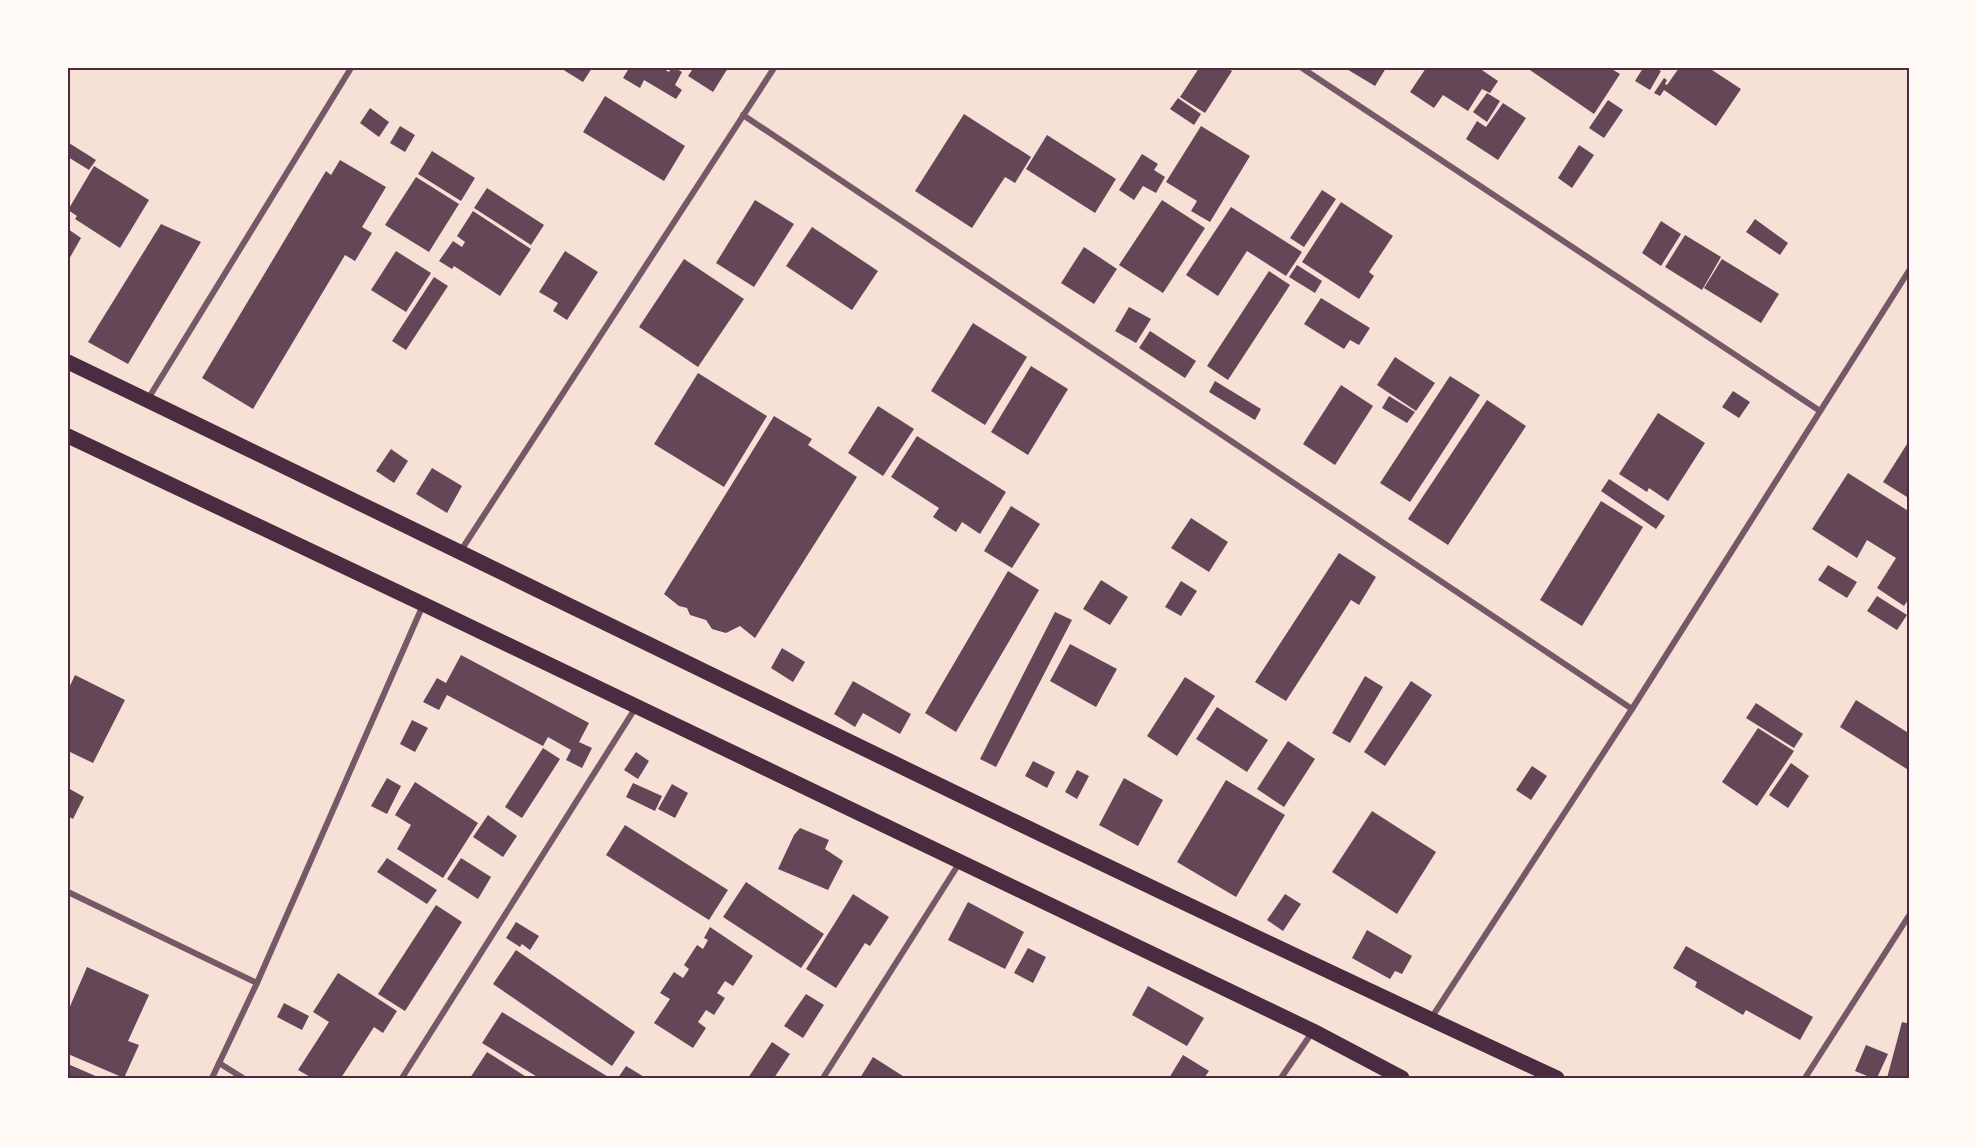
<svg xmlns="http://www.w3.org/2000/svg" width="1977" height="1146" font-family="Montserrat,sans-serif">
  <rect width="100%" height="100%" fill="#f7e1d7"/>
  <!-- building -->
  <g fill="#644757">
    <path d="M563 68H592L583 82 562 69Z"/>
    <path d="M623 68H662L669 72 671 68H675L682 72 675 85 682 90 676 99 644 80 640 88 623 78 628 70Z"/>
    <path d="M689 68H728L713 92 688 76 692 70Z"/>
    <path d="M1199 68H1227L1232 71 1205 113 1180 97Z"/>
    <path d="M1345 68H1386L1375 86Z"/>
    <path d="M1426 68H1479L1498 81 1490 93 1482 89 1468 111 1443 95 1434 108 1410 92Z"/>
    <path d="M1527 68H1610L1620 74 1594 114Z"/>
    <path d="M1643 68H1654L1661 71 1650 90 1635 81Z"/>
    <path d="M1679 68H1709L1741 89 1716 126 1664 90 1660 96 1654 93 1664 78 1667 80 1665 84 1667 85Z"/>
    <path d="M1487 93 1500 101 1487 122 1473 112Z"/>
    <path d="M605 96 685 146 664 181 583 132Z"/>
    <path d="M1178 98 1201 114 1194 125 1170 109Z"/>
    <path d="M1608 100 1623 110 1604 138 1589 128Z"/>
    <path d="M1503 103 1526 118 1498 160 1466 139 1477 121 1486 127Z"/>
    <path d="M370 108 389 122 379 137 360 123Z"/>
    <path d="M964 114 1031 157 1015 183 1005 177 972 228 915 191Z"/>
    <path d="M400 126 415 135 405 152 390 143Z"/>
    <path d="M1201 126 1250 156 1210 222 1191 211 1197 201 1166 182Z"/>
    <path d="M1047 135 1116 179 1095 213 1026 169Z"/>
    <path d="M69 143 96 160 89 170 68 157Z"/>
    <path d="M1579 145 1594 155 1572 188 1558 178Z"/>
    <path d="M432 151 475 178 461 201 418 174Z"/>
    <path d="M1142 154 1158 164 1154 170 1165 177 1156 193 1143 186 1134 200 1119 190Z"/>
    <path d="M340 160 386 187 362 227 372 233 355 261 345 255 253 409 202 378 326 171 331 175Z"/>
    <path d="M94 166 149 200 120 248 75 219 77 216 68 210Z"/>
    <path d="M416 177 459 204 429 252 385 225Z"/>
    <path d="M487 188 544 225 531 245 474 208Z"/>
    <path d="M1322 190 1336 199 1304 247 1290 238Z"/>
    <path d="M755 200 794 224 754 287 716 263Z"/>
    <path d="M1162 200 1205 228 1163 293 1119 265Z"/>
    <path d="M1341 202 1393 236 1369 272 1374 276 1359 299 1302 262Z"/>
    <path d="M1231 207 1302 252 1286 276 1247 251 1218 296 1186 275Z"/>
    <path d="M473 211 531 249 500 296 454 266 452 269 439 261 453 241 462 247 465 242 457 236Z"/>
    <path d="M1755 219 1788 243 1780 255 1746 232Z"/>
    <path d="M1661 221 1681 234 1661 266 1642 253Z"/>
    <path d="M161 224 201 242 128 364 88 342Z"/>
    <path d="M812 227 878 271 852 310 786 266Z"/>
    <path d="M68 229 81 238 68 261Z"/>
    <path d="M1685 235 1721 257 1702 290 1665 267Z"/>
    <path d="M1084 247 1117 269 1094 304 1061 283Z"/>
    <path d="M396 251 431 273 406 312 371 290Z"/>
    <path d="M565 251 598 272 567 320 553 311 558 303 539 292Z"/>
    <path d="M684 259 744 299 698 367 639 327Z"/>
    <path d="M1722 259 1779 294 1761 323 1704 288Z"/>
    <path d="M1297 265 1322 281 1315 293 1289 277Z"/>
    <path d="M1269 271 1290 285 1228 380 1207 366Z"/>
    <path d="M434 277 448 286 406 350 392 341Z"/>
    <path d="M1321 298 1370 328 1359 345 1350 340 1344 349 1304 324Z"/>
    <path d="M1129 307 1151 319 1136 343 1115 331Z"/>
    <path d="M973 323 1027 357 985 425 931 391Z"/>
    <path d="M1150 331 1196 361 1185 378 1139 348Z"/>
    <path d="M1395 357 1435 383 1416 411 1377 385Z"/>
    <path d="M1031 366 1068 389 1028 455 991 432Z"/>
    <path d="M698 373 767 416 724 487 654 444Z"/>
    <path d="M1450 376 1480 395 1410 502 1380 483Z"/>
    <path d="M1215 381 1261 409 1255 420 1209 392Z"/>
    <path d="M1341 385 1373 406 1335 465 1303 444Z"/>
    <path d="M1733 391 1750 402 1739 418 1722 407Z"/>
    <path d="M1389 396 1415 412 1407 423 1382 408Z"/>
    <path d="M1487 400 1526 426 1448 545 1408 519Z"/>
    <path d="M878 406 914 429 883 476 848 453Z"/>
    <path d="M1658 413 1705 443 1668 501 1649 488 1647 492 1619 474Z"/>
    <path d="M774 416 812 439 808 445 857 477 755 638 740 626 726 633 712 629 706 620 690 615 687 608 679 606 664 594Z"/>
    <path d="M917 436 1006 492 980 534 962 522 956 532 933 517 939 508 891 477Z"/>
    <path d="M1907 444 1910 445V493L1907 497 1883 482Z"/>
    <path d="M391 449 408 461 394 483 376 471Z"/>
    <path d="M432 468 462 486 447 513 416 494Z"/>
    <path d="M1848 473 1910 512V597L1904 606 1877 588 1896 558 1867 540 1857 558 1812 529Z"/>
    <path d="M1609 479 1665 516 1656 529 1601 491Z"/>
    <path d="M1601 501 1643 527 1582 626 1540 600Z"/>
    <path d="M1011 506 1040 524 1012 568 984 551Z"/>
    <path d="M1191 518 1228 542 1209 572 1171 548Z"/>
    <path d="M1339 553 1376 577 1359 605 1351 600 1286 701 1255 682Z"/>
    <path d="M1828 565 1857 582 1847 598 1818 580Z"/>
    <path d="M1008 571 1039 590 956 732 925 713Z"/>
    <path d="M1101 580 1128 597 1110 625 1083 609Z"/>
    <path d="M1181 581 1197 591 1181 616 1165 607Z"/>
    <path d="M1877 596 1907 615 1897 630 1867 611Z"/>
    <path d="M1055 612 1072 620 996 767 980 759Z"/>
    <path d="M1070 644 1117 669 1096 707 1050 681Z"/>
    <path d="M782 648 805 662 793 682 771 668Z"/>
    <path d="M461 655 589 723 579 742 592 748 582 768 566 760 571 750 548 737 543 746 447 695 439 710 423 702 437 678 446 683Z"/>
    <path d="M75 675 125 700 93 763 68 751V690Z"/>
    <path d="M1365 676 1383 687 1350 743 1332 733Z"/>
    <path d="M1185 677 1215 696 1177 756 1147 736Z"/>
    <path d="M853 681 911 714 900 734 863 713 855 727 834 714Z"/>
    <path d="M1411 681 1432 695 1385 766 1364 752Z"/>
    <path d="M1856 700 1910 734V771L1840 727Z"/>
    <path d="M1756 703 1803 734 1794 748 1746 718Z"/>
    <path d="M1217 707 1268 740 1247 772 1196 739Z"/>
    <path d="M412 720 428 728 415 752 400 744Z"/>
    <path d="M1758 728 1794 751 1757 806 1722 782Z"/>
    <path d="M1288 741 1315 759 1284 807 1257 789Z"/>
    <path d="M543 748 560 759 522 818 505 807Z"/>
    <path d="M636 752 649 761 638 779 624 770Z"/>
    <path d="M1033 761 1055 772 1047 788 1025 776Z"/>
    <path d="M1791 763 1809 776 1788 808 1769 795Z"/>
    <path d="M1532 766 1547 776 1531 800 1516 790Z"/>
    <path d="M1077 770 1089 776 1077 799 1065 792Z"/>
    <path d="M387 778 401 786 387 814 371 806Z"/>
    <path d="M1124 778 1163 800 1138 846 1099 825Z"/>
    <path d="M1226 780 1285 815 1236 897 1177 862Z"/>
    <path d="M415 782 478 823 443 878 397 849 411 825 395 815Z"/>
    <path d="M633 783 662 796 655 811 626 797Z"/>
    <path d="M672 784 688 793 675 818 658 809Z"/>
    <path d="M68 788 84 797 73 819 68 816Z"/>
    <path d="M1372 811 1436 852 1397 914 1332 872Z"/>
    <path d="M488 815 517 836 503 857 473 837Z"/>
    <path d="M625 825 728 890 709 920 606 855Z"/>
    <path d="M800 828 829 840 825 849 843 861 828 890 778 869 794 835Z"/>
    <path d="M387 858 437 890 427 904 377 872Z"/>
    <path d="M461 858 491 877 478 899 447 879Z"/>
    <path d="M746 882 824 934 801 968 723 917Z"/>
    <path d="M853 894 889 917 870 946 865 943 836 988 806 969Z"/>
    <path d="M1285 894 1301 904 1283 931 1267 920Z"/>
    <path d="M968 902 1024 932 1005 969 948 940Z"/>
    <path d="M436 905 462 922 405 1011 378 994Z"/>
    <path d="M516 922 539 936 530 950 522 944 520 947 506 938Z"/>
    <path d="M710 927 753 956 733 986 725 981 717 993 725 998 714 1015 706 1010 698 1022 706 1028 693 1048 654 1023 670 999 660 993 674 972 683 978 689 969 684 965 697 945 703 949 708 940 704 938Z"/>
    <path d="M1367 930 1412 956 1402 974 1395 971 1390 979 1352 958Z"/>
    <path d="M1686 946 1813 1017 1800 1040 1746 1010 1743 1015 1695 987 1697 982 1673 968Z"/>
    <path d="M1028 948 1046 957 1033 983 1014 973Z"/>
    <path d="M516 950 635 1032 612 1066 493 984Z"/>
    <path d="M87 967 149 995 128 1041 139 1045 124 1078 68 1054V1011Z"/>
    <path d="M338 973 397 1011 383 1033 374 1027 341 1078H312L298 1070 329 1022 313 1012Z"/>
    <path d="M1148 986 1204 1018 1187 1046 1132 1015Z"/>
    <path d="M806 994 824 1005 803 1038 784 1026Z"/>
    <path d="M284 1003 309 1016 302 1030 277 1017Z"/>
    <path d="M502 1012 610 1078H539L482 1043Z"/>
    <path d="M1902 1022 1910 1024V1078H1887Z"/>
    <path d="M772 1042 790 1054 774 1078H748Z"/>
    <path d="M1866 1045 1888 1054 1877 1078H1872L1855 1071Z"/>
    <path d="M487 1052 528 1078H470Z"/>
    <path d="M1183 1055 1209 1071 1204 1078H1169Z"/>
    <path d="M873 1057 906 1078H860Z"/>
    <path d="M68 1064 100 1078H68Z"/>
    <path d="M626 1066 646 1078H618Z"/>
  </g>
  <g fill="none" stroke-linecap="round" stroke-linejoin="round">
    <!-- minor -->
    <g stroke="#755966" stroke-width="6">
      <path d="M1302 68 1820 411"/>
      <path d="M743 115 1632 709"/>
      <path d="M148 399 351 68"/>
      <path d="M460 552 774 68"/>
      <path d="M68 892 257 983"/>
      <path d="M1430 1020 1632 709 1910 269"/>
      <path d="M219 1063 243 1078"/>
      <path d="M212 1078 257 983 423 605"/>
      <path d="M402 1078 636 707"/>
      <path d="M823 1078 960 862"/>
      <path d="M1281 1078 1313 1031"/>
      <path d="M1805 1078 1910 914"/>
    </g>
    <!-- primary -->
    <g stroke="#4a2c40" stroke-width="15">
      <path d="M68 362C564 601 1057 847 1557 1078"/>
      <path d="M68 436 423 604 1313 1031 1402 1078"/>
    </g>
  </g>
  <!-- border -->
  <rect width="1977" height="1146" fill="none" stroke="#fffaf5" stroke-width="138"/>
  <rect x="69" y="69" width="1839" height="1008" fill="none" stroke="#4a2c40" stroke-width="2"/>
</svg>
